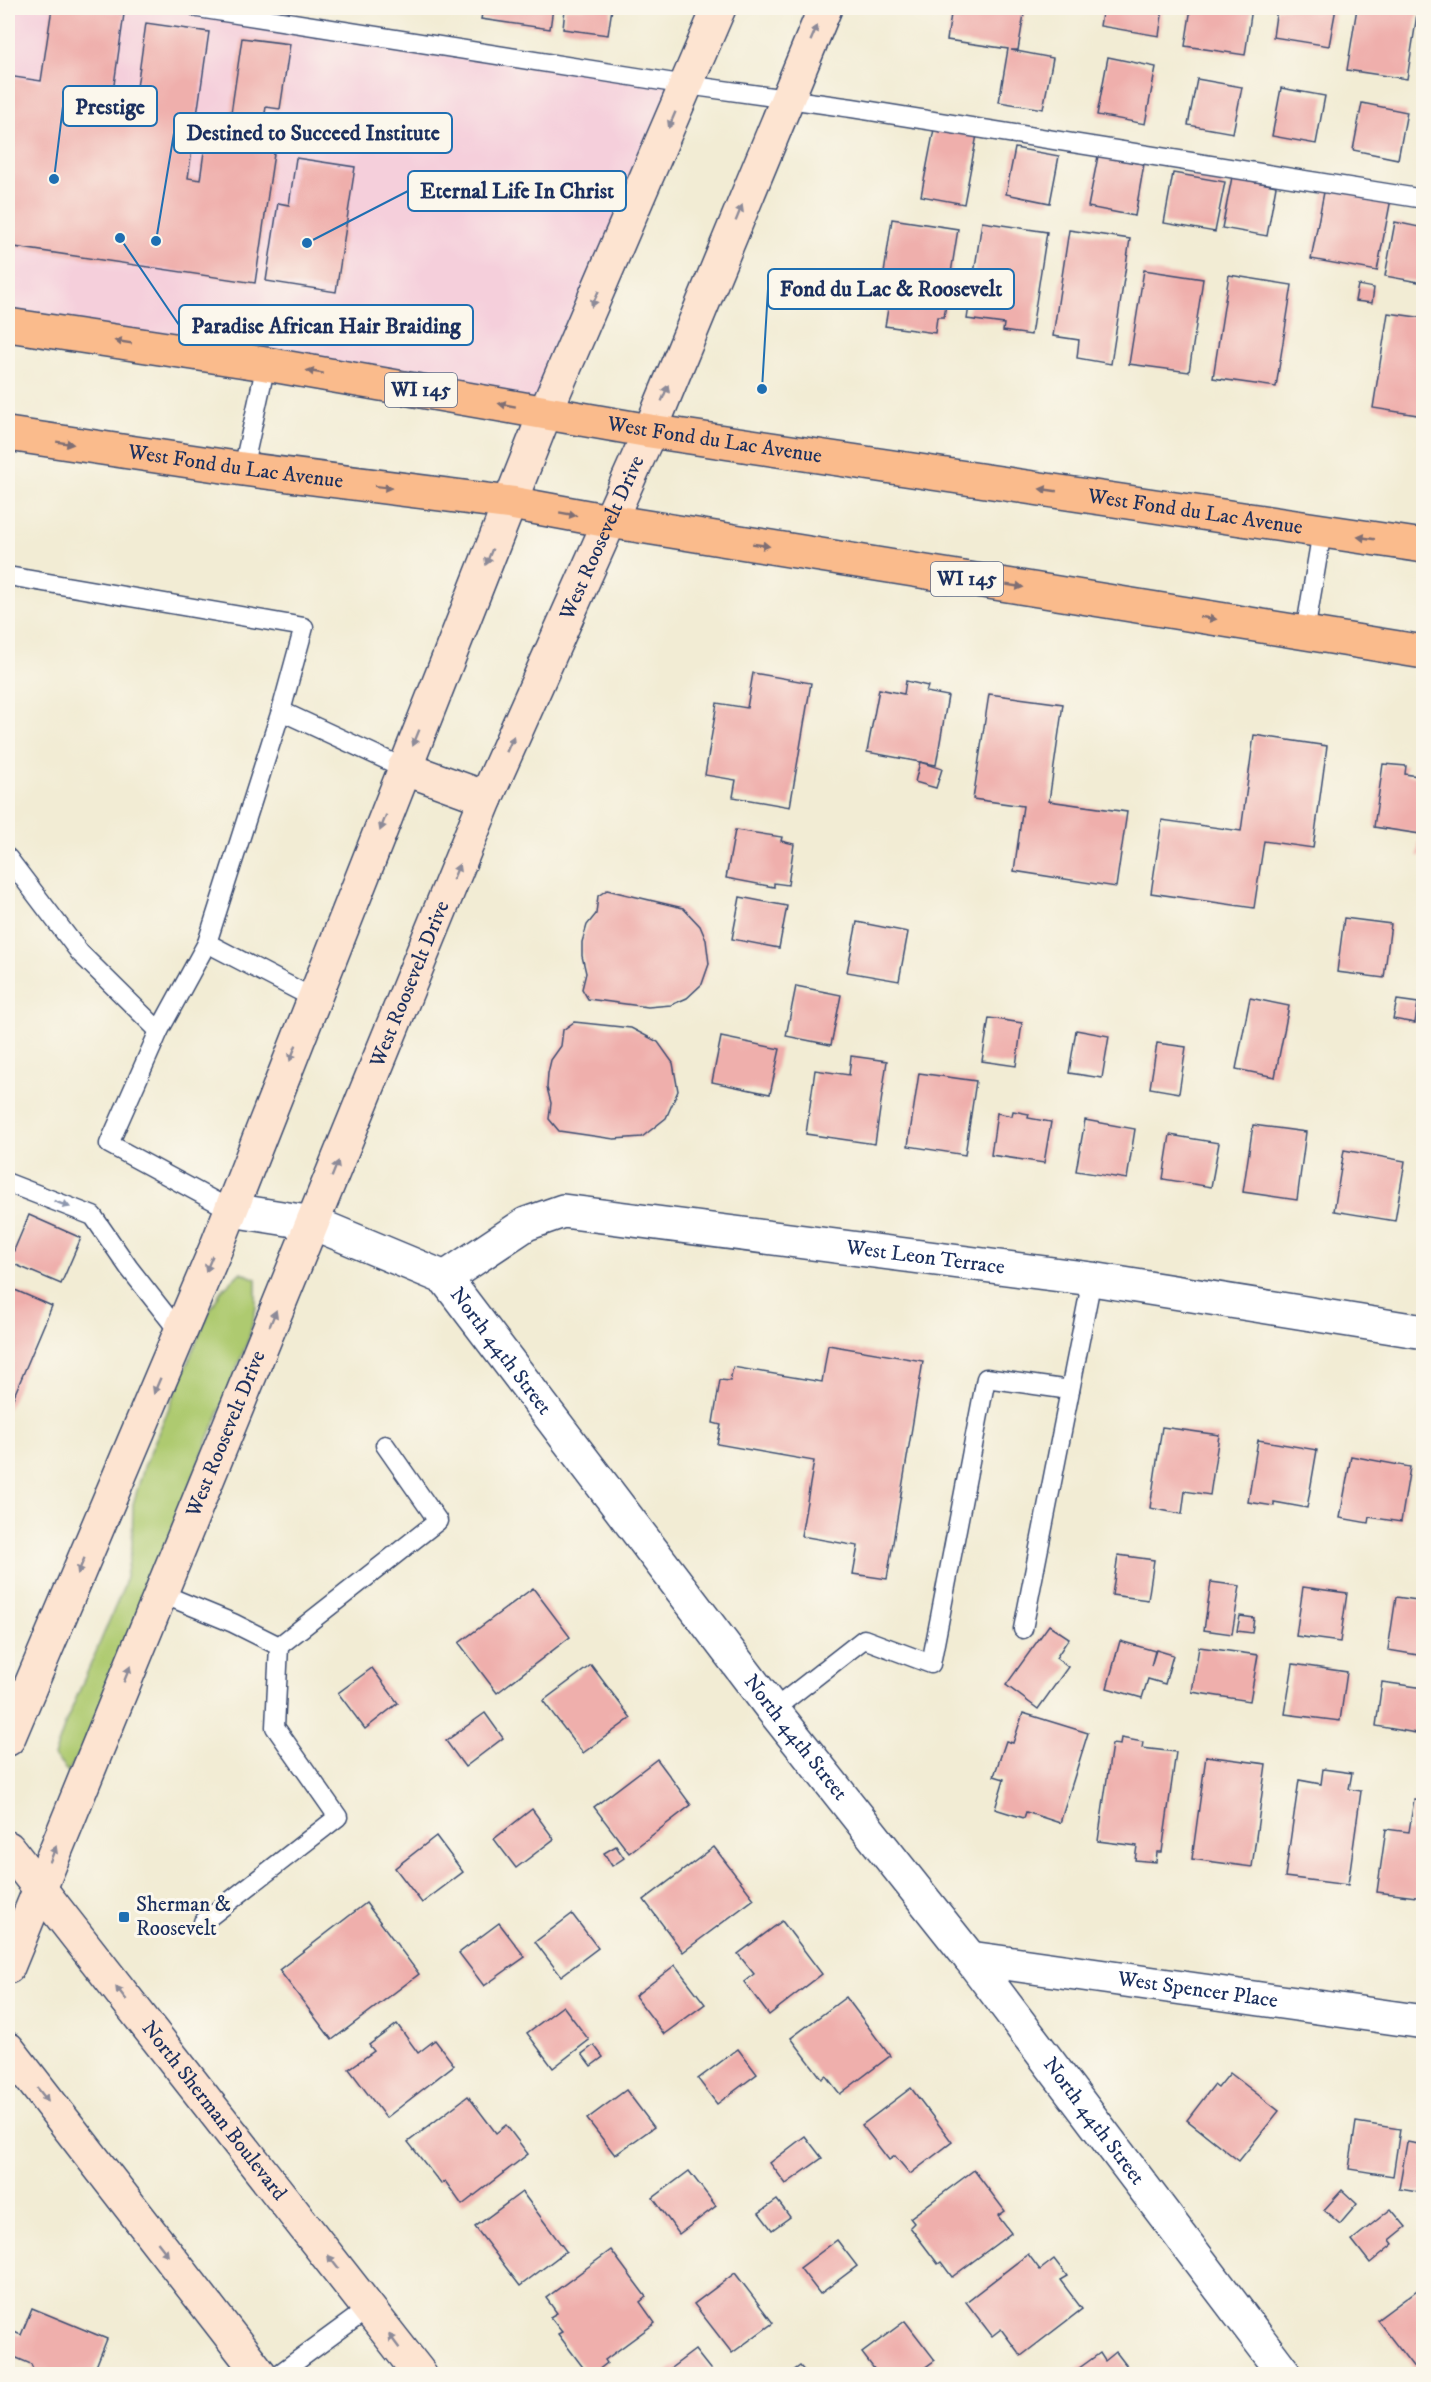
<svg xmlns="http://www.w3.org/2000/svg" width="1431" height="2382" font-family="'IM FELL DW Pica',serif">
  <rect width="100%" height="100%" fill="#fbf7ec"/>
  <filter id="ink" filterUnits="userSpaceOnUse"><feTurbulence type="fractalNoise" baseFrequency=".0167" numOctaves="2"/><feDisplacementMap in="SourceGraphic" scale="12" xChannelSelector="R" yChannelSelector="G"/><feConvolveMatrix kernelMatrix="1 2 1 2 8 2 1 2 1" color-interpolation-filters="sRGB"/></filter>
  <filter id="wash" filterUnits="userSpaceOnUse"><feTurbulence type="fractalNoise" baseFrequency=".008" numOctaves="4" result="noise"/><feDisplacementMap in="SourceGraphic" scale="24" xChannelSelector="R" yChannelSelector="G"/><feGaussianBlur stdDeviation="1.35" result="paint"/><feColorMatrix in="noise" values="0 0 0 0 0 0 0 0 0 0 0 0 0 0 0 0 0 1.4 0 .05"/><feComposite in="paint" operator="in"/></filter>
  <g filter="url(#wash)">
    <rect width="100%" height="100%" fill="#f2ecd4"/>
    <!-- built -->
    <path fill="#f5cfdb" d="M8 8H198L687 85 546 411 8 315Z"/>
    <!-- green -->
    <path fill="#aeca70" stroke="#647c67" stroke-width="1.5" d="M241 1272 256 1279V1308L249 1338 85 1745 68 1772 54 1756 66 1722 124 1586 132 1547 133 1504 144 1467 210 1310 221 1291Z"/>
    <g id="blocks">
      <!-- building -->
      <g fill="#efafac">
        <path d="M52 8H79L124 14 110 113 133 116 146 23 209 32 188 178 200 180 208 124 229 127 242 38 290 44 280 109 266 107 262 131 277 133 255 283 8 246V76L41 81Z"/>
        <path d="M431 8H464L463 13Z"/>
        <path d="M483 8H553L550 29 481 19Z"/>
        <path d="M565 8H612L608 35 563 29Z"/>
        <path d="M952 8H1025L1018 50H1011L1053 58 1043 109 999 102 1008 49 947 40Z"/>
        <path d="M1103 8H1163L1159 36 1100 26Z"/>
        <path d="M1191 8H1252L1245 55 1185 46Z"/>
        <path d="M1277 8H1336L1329 46 1273 37Z"/>
        <path d="M1357 8H1418L1407 79 1347 70Z"/>
        <path d="M1108 57 1156 67 1145 124 1097 115Z"/>
        <path d="M1197 79 1242 87 1233 133 1188 125Z"/>
        <path d="M1281 88 1325 96 1316 144 1272 136Z"/>
        <path d="M1362 103 1407 112 1398 159 1353 150Z"/>
        <path d="M934 129 977 135 964 204 921 196Z"/>
        <path d="M1015 148 1059 156 1050 203 1006 194Z"/>
        <path d="M1098 156 1144 164 1135 216 1088 207Z"/>
        <path d="M296 158 355 167 336 292 266 281 278 203 289 205Z"/>
        <path d="M1173 173 1225 182 1215 232 1164 223Z"/>
        <path d="M1232 177 1276 186 1267 236 1222 228Z"/>
        <path d="M1325 187 1391 199 1377 271 1311 259Z"/>
        <path d="M892 219 958 229 944 317H937L935 333 885 326 888 309 879 307Z"/>
        <path d="M982 222 1047 232 1031 335 1003 331 1004 324 967 319Z"/>
        <path d="M1395 222 1424 228V283L1385 276Z"/>
        <path d="M1069 230 1130 239 1111 364 1077 358 1079 340 1053 336Z"/>
        <path d="M1144 270 1203 279 1189 372 1129 364Z"/>
        <path d="M1229 275 1292 285 1276 387 1213 378Z"/>
        <path d="M1358 285 1374 288 1372 303 1355 301Z"/>
        <path d="M1388 313 1424 318V416L1373 408Z"/>
        <path d="M753 673 811 683 790 807 733 797 736 780 705 775 717 703 747 708Z"/>
        <path d="M906 681 928 686 926 692 948 696 936 765 867 752 879 689 904 694Z"/>
        <path d="M989 694 1063 704 1049 801 1127 812 1116 887 1014 871 1023 806 973 799Z"/>
        <path d="M1254 735 1327 746 1313 848 1264 841 1254 908 1151 893 1162 820 1241 831Z"/>
        <path d="M920 762 942 769 936 788 915 782Z"/>
        <path d="M1383 764 1406 766 1405 774 1424 777V856H1417L1420 834 1374 827Z"/>
        <path d="M735 830 782 837 781 841 794 844 788 885 774 883V887L726 878Z"/>
        <path d="M607 890 683 908 700 926 706 940 709 964 702 984 687 998 671 1005 648 1007 588 999 582 989 586 973 582 956V942L587 925 596 914 598 896Z"/>
        <path d="M740 897 787 906 779 948 732 939Z"/>
        <path d="M1344 918 1391 924 1384 978 1337 972Z"/>
        <path d="M857 922 908 932 899 981 847 972Z"/>
        <path d="M796 986 841 995 831 1045 786 1036Z"/>
        <path d="M1250 998 1289 1006 1275 1077 1236 1069Z"/>
        <path d="M1397 1000 1418 1003 1415 1023 1393 1019Z"/>
        <path d="M989 1018 1022 1023 1016 1066 982 1061Z"/>
        <path d="M574 1022 631 1028 658 1042 673 1063 678 1091 666 1118 642 1137 614 1139 559 1131 549 1119 551 1103 547 1088 548 1073 551 1060 561 1046 563 1030Z"/>
        <path d="M1076 1030 1109 1036 1102 1078 1069 1073Z"/>
        <path d="M721 1037 780 1049 770 1094 712 1082Z"/>
        <path d="M1157 1043 1186 1047 1179 1093 1150 1088Z"/>
        <path d="M851 1056 887 1061 875 1144 806 1134 815 1070 849 1075Z"/>
        <path d="M919 1073 976 1081 965 1155 908 1146Z"/>
        <path d="M1422 1094H1424V1126L1417 1124Z"/>
        <path d="M1013 1111 1029 1114 1028 1118 1051 1122 1044 1163 991 1155 997 1113 1012 1116Z"/>
        <path d="M1085 1120 1135 1129 1127 1179 1076 1171Z"/>
        <path d="M1253 1125 1306 1132 1297 1200 1243 1192Z"/>
        <path d="M1170 1135 1219 1143 1211 1187 1163 1179Z"/>
        <path d="M1344 1150 1405 1161 1395 1221 1334 1211Z"/>
        <path d="M29 1215 81 1238 61 1284 9 1262Z"/>
        <path d="M8 1287 52 1306 8 1410Z"/>
        <path d="M828 1345 923 1361 887 1579 853 1574 858 1546 801 1536 814 1461 717 1444 721 1425 713 1423 720 1380 730 1381 733 1367 822 1382Z"/>
        <path d="M1162 1427 1219 1435 1210 1495 1185 1491 1182 1514 1150 1508Z"/>
        <path d="M1258 1440 1317 1450 1307 1508 1274 1502V1506L1248 1502Z"/>
        <path d="M1351 1456 1410 1467 1401 1522 1369 1517 1368 1523 1340 1518Z"/>
        <path d="M1118 1555 1154 1560 1148 1600 1112 1595Z"/>
        <path d="M1211 1582 1240 1586 1232 1634 1204 1630Z"/>
        <path d="M1303 1587 1347 1593 1340 1642 1296 1636Z"/>
        <path d="M533 1588 570 1637 497 1693 459 1643Z"/>
        <path d="M1396 1597 1424 1601V1656L1388 1650Z"/>
        <path d="M1240 1616 1254 1618 1252 1633 1237 1631Z"/>
        <path d="M1049 1625 1069 1638 1056 1658 1068 1667 1038 1709 1006 1685Z"/>
        <path d="M1120 1641 1155 1651 1151 1666 1156 1650 1173 1655 1165 1684 1148 1679 1142 1698 1107 1688Z"/>
        <path d="M1199 1647 1258 1655 1250 1701 1192 1692Z"/>
        <path d="M1293 1664 1347 1672 1340 1721 1285 1714Z"/>
        <path d="M591 1665 631 1718 583 1753 543 1701Z"/>
        <path d="M372 1668 398 1703 365 1729 338 1693Z"/>
        <path d="M1382 1682 1424 1688 1422 1734 1376 1726Z"/>
        <path d="M485 1713 503 1738 465 1767 446 1741Z"/>
        <path d="M1023 1713 1088 1733 1060 1823 1026 1812 1024 1818 995 1809 1004 1779 994 1776 1006 1741 1013 1743Z"/>
        <path d="M1121 1738 1143 1742 1142 1748 1176 1752 1162 1852H1157L1156 1862 1135 1860 1137 1846 1098 1841 1112 1744 1120 1745Z"/>
        <path d="M1206 1756 1266 1764 1252 1867 1192 1859Z"/>
        <path d="M657 1759 691 1805 629 1853 594 1807Z"/>
        <path d="M1323 1769 1352 1773 1349 1789 1361 1791 1348 1885 1285 1877 1299 1780 1321 1784Z"/>
        <path d="M1414 1799 1424 1800V1898L1377 1892 1386 1829 1409 1832Z"/>
        <path d="M532 1809 554 1839 516 1868 494 1839Z"/>
        <path d="M436 1836 463 1872 422 1903 395 1868Z"/>
        <path d="M616 1846 624 1858 612 1866 604 1853Z"/>
        <path d="M714 1847 754 1899 683 1952 644 1900Z"/>
        <path d="M366 1903 419 1974 332 2040 279 1970Z"/>
        <path d="M572 1914 598 1948 561 1976 535 1942Z"/>
        <path d="M782 1921 822 1974 769 2015 744 1982 754 1974 738 1954Z"/>
        <path d="M499 1923 525 1957 484 1986 459 1953Z"/>
        <path d="M675 1965 705 2004 664 2034 635 1996Z"/>
        <path d="M846 1997 890 2056 840 2094 826 2076 822 2079 791 2038Z"/>
        <path d="M563 2006 589 2040 553 2068 527 2033Z"/>
        <path d="M397 2024 418 2053 435 2040 454 2065 386 2118 349 2069 374 2051 369 2045Z"/>
        <path d="M594 2045 603 2057 591 2066 582 2054Z"/>
        <path d="M738 2049 757 2074 717 2104 698 2079Z"/>
        <path d="M1230 2073 1279 2111 1239 2161 1187 2120 1214 2085 1218 2088Z"/>
        <path d="M911 2088 952 2142 910 2174 895 2156 889 2160 862 2125Z"/>
        <path d="M626 2090 654 2127 615 2155 587 2119Z"/>
        <path d="M468 2096 496 2133 506 2125 528 2154 462 2205 445 2181 441 2184 408 2142Z"/>
        <path d="M1356 2122 1400 2129 1393 2176 1349 2169Z"/>
        <path d="M805 2136 822 2158 786 2184 770 2163Z"/>
        <path d="M1407 2142 1424 2145V2193L1399 2189Z"/>
        <path d="M974 2170 1005 2211 998 2216 1011 2233 952 2277 941 2262 938 2264 910 2227 914 2223 910 2218Z"/>
        <path d="M689 2171 716 2206 679 2234 653 2198Z"/>
        <path d="M1342 2190 1357 2204 1340 2224 1324 2210Z"/>
        <path d="M522 2192 566 2251 520 2286 475 2227Z"/>
        <path d="M777 2200 790 2217 772 2230 759 2213Z"/>
        <path d="M1391 2209 1406 2227 1390 2240 1393 2244 1370 2263 1352 2240Z"/>
        <path d="M837 2240 857 2266 820 2294 800 2268Z"/>
        <path d="M611 2250 646 2297 640 2302 655 2323 605 2360 607 2363 593 2374H588L558 2334 562 2332 550 2317 557 2313 546 2298Z"/>
        <path d="M1028 2254 1040 2270 1054 2259 1067 2276 1060 2280 1082 2309 1021 2356 1001 2329 992 2336 966 2302Z"/>
        <path d="M735 2273 773 2323 732 2353 694 2304Z"/>
        <path d="M1424 2285V2374H1419L1377 2320Z"/>
        <path d="M32 2308 107 2339 93 2374H38L35 2373 31 2364 12 2356 14 2350 8 2348 14 2332 21 2335Z"/>
        <path d="M905 2321 935 2360 916 2374H878L862 2353Z"/>
        <path d="M695 2350 714 2374H663Z"/>
        <path d="M1116 2352 1133 2374H1071L1100 2353 1105 2361Z"/>
        <path d="M800 2366 807 2374H789Z"/>
      </g>
    </g>
  </g>
  <g filter="url(#ink)">
    <use href="#blocks" fill-opacity="0" stroke="#3b4b70" stroke-width="1.5"/>
    <g fill="none" stroke-linecap="round" stroke-linejoin="round">
      <defs>
        <g id="lane">
          <path d="M198 8 687 85 852 108 1424 199"/>
          <path d="M243 469 266 364"/>
          <path d="M8 576 304 627 281 711 207 943 159 1031 109 1144 231 1210"/>
          <path d="M1305 633 1322 531"/>
          <path d="M281 711 404 768"/>
          <path d="M8 858 80 953 159 1031"/>
          <path d="M207 943 315 999"/>
          <path d="M8 1183 93 1216 129 1268 180 1333"/>
          <path d="M160 1593 233 1623 279 1646 438 1521 385 1445"/>
          <path d="M1023 1629 1092 1279"/>
          <path d="M773 1710 864 1639 931 1664 986 1378 1070 1390"/>
          <path d="M203 1922 338 1817 275 1727 279 1646"/>
          <path d="M279 2374 369 2308"/>
        </g>
        <g id="street">
          <path id="s1" d="M231 1210 313 1223 445 1278 773 1710 970 1958 1285 2374"/>
          <path id="s2" d="M445 1278 526 1224 563 1211 1092 1279 1424 1332"/>
          <path id="s3" d="M970 1958 1424 2022"/>
        </g>
        <g id="secondary">
          <path d="M404 768 486 798"/>
          <path d="M8 1739 216 1248 546 411 719 8"/>
          <path id="s4" d="M8 1848 420 2374"/>
          <path id="s5" d="M8 1967 486 798 650 431 825 8"/>
          <path d="M8 2049 260 2374"/>
        </g>
        <g id="primary">
          <path id="s6" d="M8 325 266 364 650 431 1424 546"/>
          <path id="s7" d="M8 434 243 469 511 503 609 521 1424 652"/>
        </g>
      </defs>
      <!-- lane casing -->
      <use href="#lane" stroke="#3b4b70" stroke-width="21"/>
      <!-- street casing -->
      <use href="#street" stroke="#3b4b70" stroke-width="36"/>
      <!-- secondary casing -->
      <use href="#secondary" stroke="#3b4b70" stroke-width="36"/>
      <!-- primary casing -->
      <use href="#primary" stroke="#3b4b70" stroke-width="36"/>
      <!-- lane -->
      <use href="#lane" stroke="#fff" stroke-width="18"/>
      <!-- street -->
      <use href="#street" stroke="#fff" stroke-width="33"/>
      <!-- secondary -->
      <use href="#secondary" stroke="#fde4d1" stroke-width="33"/>
      <!-- primary -->
      <use href="#primary" stroke="#fabb8c" stroke-width="33"/>
    </g>
    <!-- one-way arrows -->
    <defs><path id="oneway-solid" d="M-6-.8H1V-3.2L6.5 0L1 3.2V.8H-6Z" transform="scale(1.5)"/></defs>
    <g fill="#8c8a98">
      <use href="#oneway-solid" transform="translate(814 33) rotate(-67)"/>
      <use href="#oneway-solid" transform="translate(672 120) rotate(113)"/>
      <use href="#oneway-solid" transform="translate(739 213) rotate(-68)"/>
      <use href="#oneway-solid" transform="translate(595 299) rotate(114)"/>
      <use href="#oneway-solid" transform="translate(665 393) rotate(-68)"/>
      <use href="#oneway-solid" transform="translate(489 557) rotate(112)"/>
      <use href="#oneway-solid" transform="translate(416 738) rotate(112)"/>
      <use href="#oneway-solid" transform="translate(510 744) rotate(-66)"/>
      <use href="#oneway-solid" transform="translate(383 823) rotate(111)"/>
      <use href="#oneway-solid" transform="translate(456 872) rotate(-68)"/>
      <use href="#oneway-solid" transform="translate(293 1053) rotate(111)"/>
      <use href="#oneway-solid" transform="translate(335 1169) rotate(-68)"/>
      <use href="#oneway-solid" transform="translate(209 1264) rotate(113)"/>
      <use href="#oneway-solid" transform="translate(273 1318) rotate(-68)"/>
      <use href="#oneway-solid" transform="translate(157 1386) rotate(113)"/>
      <use href="#oneway-solid" transform="translate(81 1566) rotate(113)"/>
      <use href="#oneway-solid" transform="translate(127 1674) rotate(-68)"/>
      <use href="#oneway-solid" transform="translate(53 1854) rotate(-68)"/>
      <use href="#oneway-solid" transform="translate(121 1993) rotate(-128)"/>
      <use href="#oneway-solid" transform="translate(43 2095) rotate(52)"/>
      <use href="#oneway-solid" transform="translate(163 2249) rotate(52)"/>
      <use href="#oneway-solid" transform="translate(333 2262) rotate(-128)"/>
      <use href="#oneway-solid" transform="translate(394 2341) rotate(-127)"/>
    </g>
    <g fill="#7f6e73">
      <use href="#oneway-solid" transform="translate(123 342) rotate(-171)"/>
      <use href="#oneway-solid" transform="translate(315 372) rotate(-170)"/>
      <use href="#oneway-solid" transform="translate(507 405) rotate(-170)"/>
      <use href="#oneway-solid" transform="translate(65 443) rotate(9)"/>
      <use href="#oneway-solid" transform="translate(383 487) rotate(7)"/>
      <use href="#oneway-solid" transform="translate(1048 490) rotate(-172)"/>
      <use href="#oneway-solid" transform="translate(568 514) rotate(10)"/>
      <use href="#oneway-solid" transform="translate(1366 538) rotate(-172)"/>
      <use href="#oneway-solid" transform="translate(761 545) rotate(9)"/>
      <use href="#oneway-solid" transform="translate(1015 586) rotate(9)"/>
      <use href="#oneway-solid" transform="translate(1208 618) rotate(9)"/>
    </g>
    <use fill="#8d97ae" href="#oneway-solid" transform="translate(62 1204) rotate(21)"/>
  </g>
  <!-- markers -->
  <rect fill="#1f6fb2" stroke="#fbf7ec" stroke-width="2" x="118" y="1911" width="12" height="12" rx="3"/>
  <g text-anchor="middle" dominant-baseline="central" stroke-width="6" stroke-linejoin="round" paint-order="stroke">
    <!-- shield labels -->
    <g fill="#fbf7ec" stroke="#5e6b89" stroke-width="1.5">
      <rect x="385" y="373" width="72" height="34" rx="4.5"/>
      <rect x="931" y="562" width="72" height="34" rx="4.5"/>
    </g>
    <g font-size="20" font-weight="bold" fill="#1b2f5e">
      <text x="421" y="390">WI 145</text>
      <text x="967" y="579">WI 145</text>
    </g>
    <!-- street labels -->
    <g font-size="21" fill="#1b2f5e" stroke="#fbf7ec">
      <text stroke="none"><textPath href="#s6" startOffset="716">West Fond du Lac Avenue</textPath></text>
      <text stroke="none"><textPath href="#s7" startOffset="230">West Fond du Lac Avenue</textPath></text>
      <text stroke="none"><textPath href="#s6" startOffset="1202">West Fond du Lac Avenue</textPath></text>
      <text stroke="none"><textPath href="#s5" startOffset="1548">West Roosevelt Drive</textPath></text>
      <text stroke="none"><textPath href="#s5" startOffset="1062">West Roosevelt Drive</textPath></text>
      <text stroke="none"><textPath href="#s2" startOffset="502">West Leon Terrace</textPath></text>
      <text stroke="none"><textPath href="#s1" startOffset="318">North 44th Street</textPath></text>
      <text stroke="none"><textPath href="#s5" startOffset="576">West Roosevelt Drive</textPath></text>
      <text stroke="none"><textPath href="#s1" startOffset="804">North 44th Street</textPath></text>
      <text stroke="none"><textPath href="#s3" startOffset="230">West Spencer Place</textPath></text>
      <text stroke="none"><textPath href="#s4" startOffset="334">North Sherman Boulevard</textPath></text>
      <text stroke="none"><textPath href="#s1" startOffset="1290">North 44th Street</textPath></text>
    </g>
    <!-- poi labels -->
    <g font-size="21" fill="#1b2f5e" stroke="#fbf7ec" text-anchor="start">
      <text x="136" y="1905">Sherman &amp;<tspan x="136" dy="24">Roosevelt</tspan></text>
    </g>
  </g>
  <!-- callouts -->
  <path fill="none" stroke="#1f6fb2" stroke-width="2" d="M54 179L63 106M156 241L174 133M307 243L408 191M762 389L768 289M120 238L179 325"/>
  <g fill="#1f6fb2" stroke="#fbf7ec" stroke-width="2">
    <circle cx="54" cy="179" r="6"/>
    <circle cx="156" cy="241" r="6"/>
    <circle cx="307" cy="243" r="6"/>
    <circle cx="762" cy="389" r="6"/>
    <circle cx="120" cy="238" r="6"/>
  </g>
  <g fill="#fbf7ec" stroke="#1f6fb2" stroke-width="2">
    <rect x="63" y="86" width="94" height="40" rx="6"/>
    <rect x="174" y="113" width="278" height="40" rx="6"/>
    <rect x="408" y="171" width="218" height="40" rx="6"/>
    <rect x="768" y="269" width="246" height="40" rx="6"/>
    <rect x="179" y="305" width="294" height="40" rx="6"/>
  </g>
  <g font-size="22" text-anchor="middle" font-weight="bold" fill="#1b2f5e">
    <text x="110" y="114">Prestige</text>
    <text x="313" y="140">Destined to Succeed Institute</text>
    <text x="517" y="198">Eternal Life In Christ</text>
    <text x="891" y="296">Fond du Lac &amp; Roosevelt</text>
    <text x="326" y="333">Paradise African Hair Braiding</text>
  </g>
  <!-- margin -->
  <rect width="1431" height="2382" fill="none" stroke="#fbf7ec" stroke-width="30"/>
</svg>
